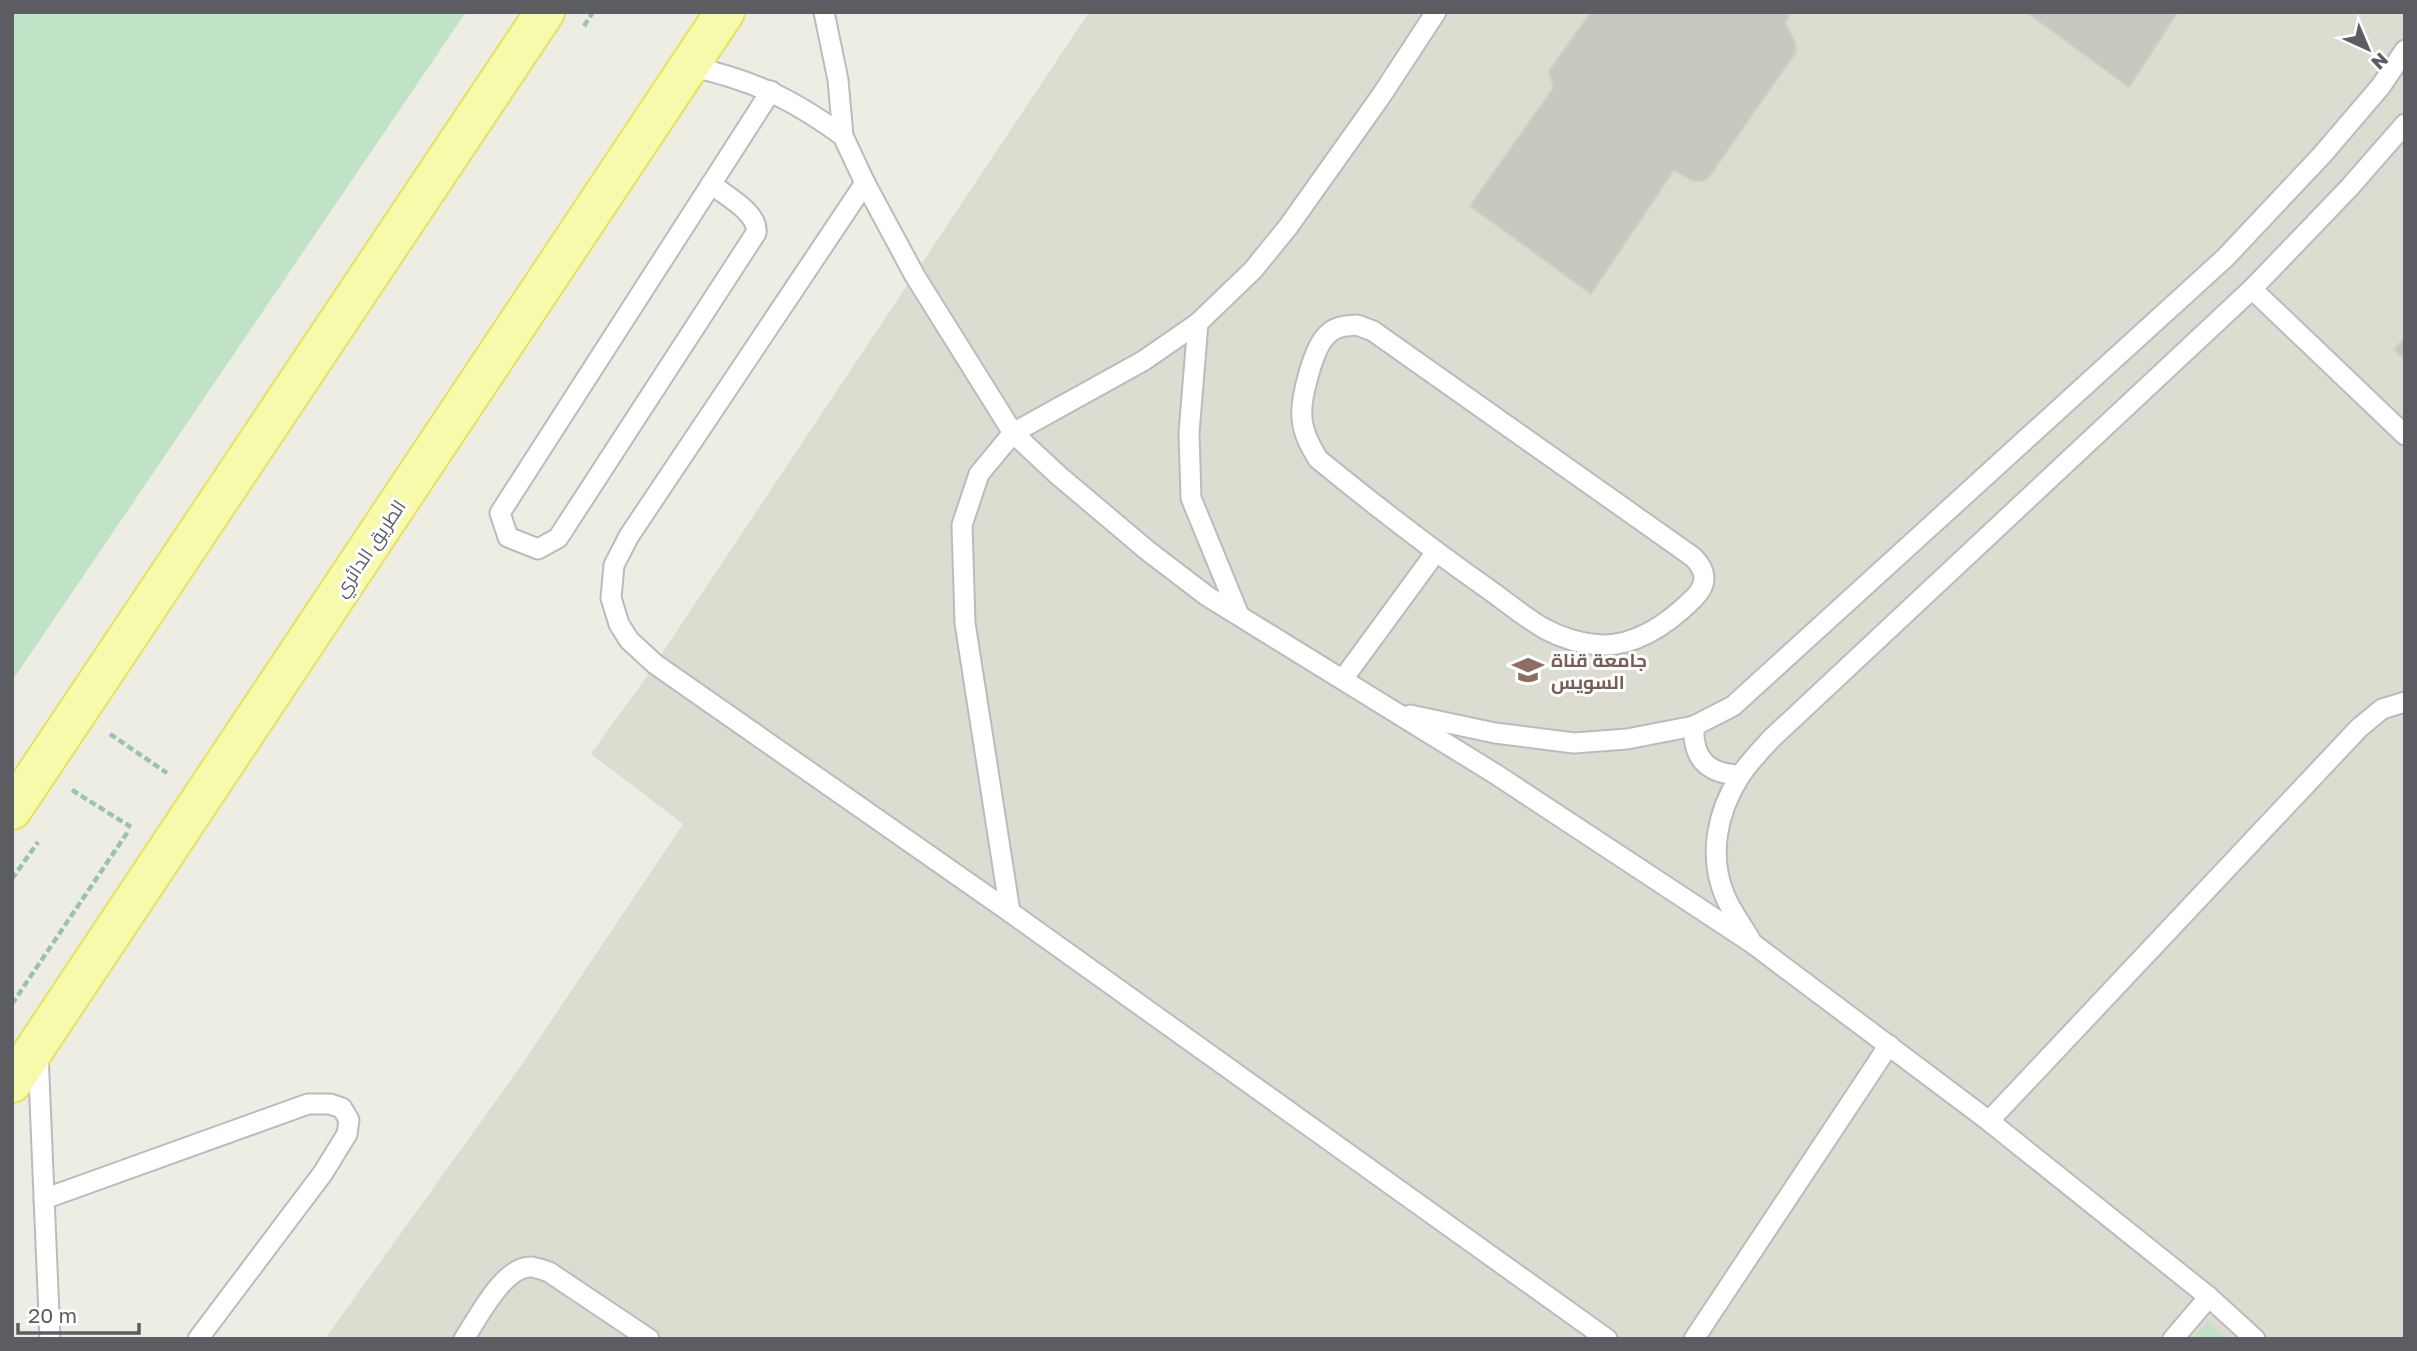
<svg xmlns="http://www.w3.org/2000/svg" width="2417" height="1351" font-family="'Golos Text',Cairo,sans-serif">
  <rect width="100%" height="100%" fill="#edede3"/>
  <!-- education -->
  <path fill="#dddcd1" d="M1089 12H2405V1339H325L525 1060 683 824 591 754 647 676Z"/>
  <!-- green -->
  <g fill="#c0e3c8">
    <path d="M12 12H466L12 681Z"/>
    <path d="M2208 1321 2226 1339H2193Z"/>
  </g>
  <!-- building -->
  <g fill="#c8c7c0" stroke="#d1d0c1" stroke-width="2">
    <path d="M1591 12H1791L1785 23 1795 42 1796 52 1709 177 1703 181H1693L1674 170 1591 294 1470 206 1553 88 1549 71Z"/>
    <path d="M2026 12H2178L2129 87Z"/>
    <path d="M2405 338V360L2394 349Z"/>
  </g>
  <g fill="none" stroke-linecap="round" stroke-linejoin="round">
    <defs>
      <g id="service">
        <path d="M824 12 838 80 843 136 865 183 915 276 1013 433 1058 475 1148 551 1207 596 1497 775 1752 943 1989 1121 2209 1297 2255 1339"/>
        <path d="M689 66C752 80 791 98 843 136"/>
        <path d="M865 183 629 536 614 565 611 598 619 624 629 640 655 664 1010 912 1607 1339"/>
        <path d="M711 184C726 196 759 213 756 233L558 538 538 549 508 537 500 513 771 91"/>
        <path d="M2252 289 2405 435"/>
        <path d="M1198 323 1189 433 1191 498 1239 615"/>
        <path d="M1357 325 1373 331 1693 557C1707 571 1708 584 1694 598 1670 622 1638 646 1601 645 1582 644 1562 638 1545 629 1524 617 1504 600 1484 586 1427 546 1372 503 1318 459 1310 446 1303 433 1302 418 1300 400 1313 348 1327 335 1335 326 1346 326 1357 325Z"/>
        <path d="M1343 679 1436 552"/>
        <path d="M1410 715 1495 733 1574 743 1627 739 1694 726 1733 706 2225 258 2322 155 2381 86 2405 50"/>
        <path d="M1694 726C1692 759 1708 774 1740 775"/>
        <path d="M1010 912 965 623 962 525 979 474 1013 433 1143 361 1198 323 1253 270 1288 227 1381 96 1436 12"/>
        <path d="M1750 939C1742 925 1731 911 1725 896 1708 856 1717 812 1740 776 1749 762 1761 750 1772 738L2252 289 2349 188 2405 124"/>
        <path d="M38 1053 50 1339"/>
        <path d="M1989 1121 2359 728 2382 709 2405 702"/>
        <path d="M44 1199 308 1104H330L342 1108 349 1120 347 1134 323 1173 198 1339"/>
        <path d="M464 1339C478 1318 504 1265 532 1267 538 1268 544 1270 549 1272L649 1339"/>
        <path d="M1694 1339 1889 1045"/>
        <path d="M2173 1339 2209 1297"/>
      </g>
      <g id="primary">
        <path d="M12 810 545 12"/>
        <path d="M12 1083 725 12"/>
      </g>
    </defs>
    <!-- service casing -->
    <use href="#service" stroke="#babbc1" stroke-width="23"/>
    <!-- primary casing -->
    <use href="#primary" stroke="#e9e05f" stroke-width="42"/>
    <!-- path -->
    <g stroke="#9ac3af" stroke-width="4.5" stroke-dasharray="7 3.5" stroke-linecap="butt">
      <path d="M584 26 593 12"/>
      <path d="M110 734 167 773"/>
      <path d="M72 790 131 827"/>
      <path d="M12 879 38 842"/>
      <path d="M12 1004 129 830"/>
    </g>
    <!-- service -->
    <use href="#service" stroke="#fff" stroke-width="19"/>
    <!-- primary -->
    <use href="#primary" stroke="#f6faaa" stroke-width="38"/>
  </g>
  <!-- icons -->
  <defs>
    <symbol id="university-bare" viewBox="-9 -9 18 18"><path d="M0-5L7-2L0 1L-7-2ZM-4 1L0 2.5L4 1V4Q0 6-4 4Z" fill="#8d6e63" stroke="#fff" stroke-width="2.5" paint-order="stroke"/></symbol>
  </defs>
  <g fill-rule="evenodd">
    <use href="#university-bare" x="1506" y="648" width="44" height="44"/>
  </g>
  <g text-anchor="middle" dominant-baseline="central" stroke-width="6" stroke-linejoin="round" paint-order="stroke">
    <!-- street labels -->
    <g font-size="19" fill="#5b5d63" stroke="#fff">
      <text transform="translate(369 548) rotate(-56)">الطريق الدائري</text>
    </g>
    <!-- education labels -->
    <g font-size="19" font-weight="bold" fill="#785e54" stroke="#fff" text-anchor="start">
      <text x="1551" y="659">جامعة قناة<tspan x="1551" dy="22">السويس</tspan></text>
    </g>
  </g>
  <!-- border -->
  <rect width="2417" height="1351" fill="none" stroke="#5b5d63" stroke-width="28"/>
  <!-- north arrow -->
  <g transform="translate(2368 49) rotate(136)" stroke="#ffffff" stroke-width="5" paint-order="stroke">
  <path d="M0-5L12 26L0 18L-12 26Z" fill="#5b5d63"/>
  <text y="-10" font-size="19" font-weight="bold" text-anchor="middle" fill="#5b5d63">N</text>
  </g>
  <!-- scale -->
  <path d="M18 1323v10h121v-10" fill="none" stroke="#5b5d63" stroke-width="3.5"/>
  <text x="28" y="1323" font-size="21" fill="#5b5d63" stroke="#ffffff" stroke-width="5" paint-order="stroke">20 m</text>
</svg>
